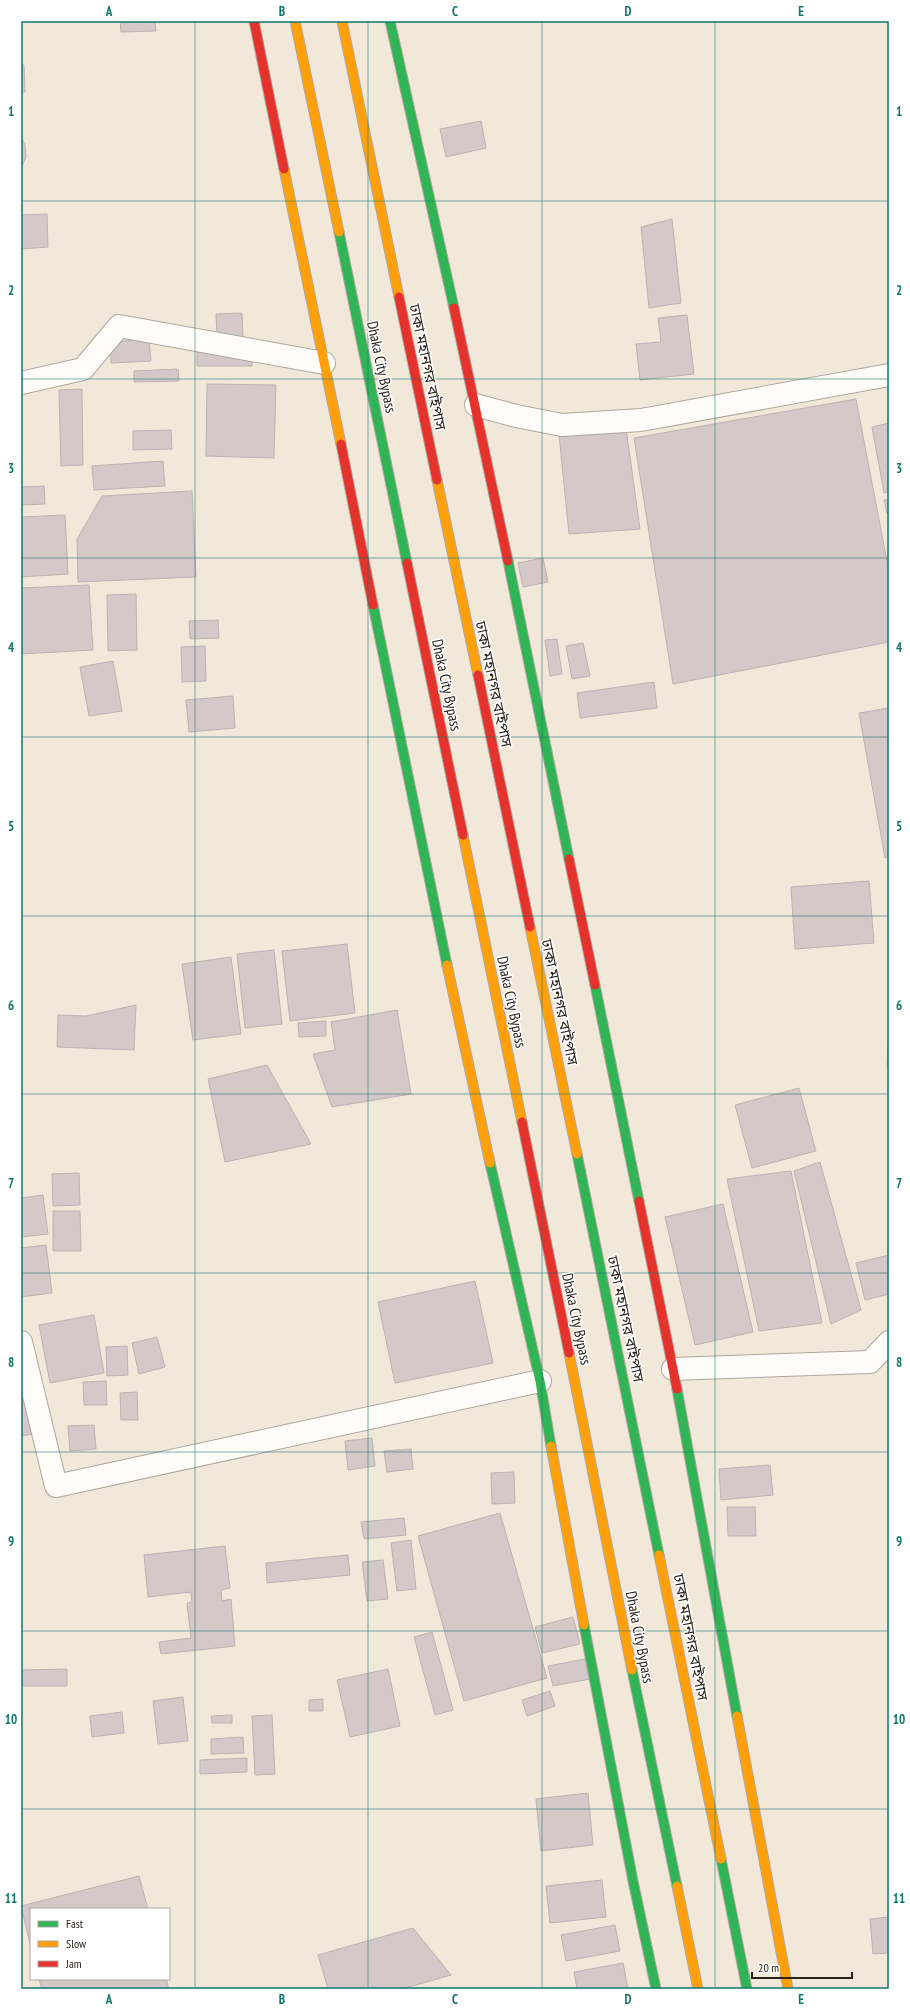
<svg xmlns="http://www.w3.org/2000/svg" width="910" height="2010" font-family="'PT Sans Narrow','Noto Sans Bengali',sans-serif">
  <rect width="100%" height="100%" fill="#f2e8da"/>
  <!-- building -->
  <g fill="#d4c8c8" stroke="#bcb3b0">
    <path d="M120 21H155L156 31 121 32Z"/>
    <path d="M21 65H24L25 92H21Z"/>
    <path d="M481 121 486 148 446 157 440 129Z"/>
    <path d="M21 137 25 145 26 157 21 169Z"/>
    <path d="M47 214 48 247 21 249V215Z"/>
    <path d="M672 219 681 303 649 308 641 227Z"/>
    <path d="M242 313 243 337 217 338 216 314Z"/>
    <path d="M687 315 694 374 640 380 636 344 661 342 658 318Z"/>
    <path d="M149 339 151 361 111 363 110 342Z"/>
    <path d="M197 350 253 351 252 366H197Z"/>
    <path d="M178 369 179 381 134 382V371Z"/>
    <path d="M207 384 276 385 274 458 206 456Z"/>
    <path d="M82 389 83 465 61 466 59 390Z"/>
    <path d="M856 399 889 572V642L673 684 634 438Z"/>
    <path d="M889 423V492L884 493 872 427Z"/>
    <path d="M626 428 640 529 569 534 559 435Z"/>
    <path d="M171 430 172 449 133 450V431Z"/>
    <path d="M163 461 165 486 94 490 92 466Z"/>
    <path d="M44 486 45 504 21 505V487Z"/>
    <path d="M192 491 196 577 78 582 77 539 102 496Z"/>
    <path d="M889 499V513L887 514 884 500Z"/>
    <path d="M65 515 68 574 21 577V517Z"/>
    <path d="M543 558 548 582 523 587 518 563Z"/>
    <path d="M89 585 93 650 21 654V588Z"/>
    <path d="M136 594 137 650 108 651 107 595Z"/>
    <path d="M218 620 219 638 190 639 189 621Z"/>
    <path d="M557 639 562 674 550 676 545 640Z"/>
    <path d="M583 643 590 676 572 679 566 646Z"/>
    <path d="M205 646 206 681 182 682 181 647Z"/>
    <path d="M113 661 122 711 89 716 80 667Z"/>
    <path d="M654 682 657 708 580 718 577 693Z"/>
    <path d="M233 696 235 728 189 732 186 700Z"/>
    <path d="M889 708V857L885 858 859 713Z"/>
    <path d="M869 881 874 943 795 949 791 887Z"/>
    <path d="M347 944 355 1013 290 1021 282 951Z"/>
    <path d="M274 950 282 1024 245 1028 237 954Z"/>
    <path d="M231 957 241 1034 193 1040 182 964Z"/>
    <path d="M136 1005 134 1050 57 1047 58 1015 86 1016Z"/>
    <path d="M397 1010 411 1094 332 1107 313 1054 335 1050 331 1022Z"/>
    <path d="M889 1017V1067H887Z"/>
    <path d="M326 1021V1036L299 1037 298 1023Z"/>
    <path d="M267 1065 311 1144 225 1162 208 1079Z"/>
    <path d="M799 1088 816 1151 752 1168 735 1105Z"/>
    <path d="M820 1162 861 1310 831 1324 794 1171Z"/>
    <path d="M791 1171 822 1323 759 1331 727 1179Z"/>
    <path d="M79 1173 80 1205 53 1206 52 1174Z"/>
    <path d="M43 1195 48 1234 21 1237V1198Z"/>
    <path d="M723 1204 753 1332 695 1345 665 1217Z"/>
    <path d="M53 1211H80L81 1251H53Z"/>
    <path d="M46 1245 52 1293 21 1297V1248Z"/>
    <path d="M889 1255V1294L865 1300 856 1263Z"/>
    <path d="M475 1281 493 1363 395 1383 378 1302Z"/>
    <path d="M94 1315 104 1373 50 1383 39 1325Z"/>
    <path d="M157 1337 165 1367 139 1374 132 1343Z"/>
    <path d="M127 1346 128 1375 107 1376 106 1347Z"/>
    <path d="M106 1381 107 1405H84L83 1382Z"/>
    <path d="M21 1383 32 1434 21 1436Z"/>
    <path d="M137 1392 138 1420H121L120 1393Z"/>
    <path d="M94 1425 96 1449 70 1451 68 1426Z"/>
    <path d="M372 1438 375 1466 348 1470 345 1441Z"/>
    <path d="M411 1449 413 1469 387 1472 384 1451Z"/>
    <path d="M770 1465 773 1495 721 1500 719 1469Z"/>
    <path d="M514 1472 515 1503 492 1504 491 1473Z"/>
    <path d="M727 1507H755L756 1536H728Z"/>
    <path d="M500 1513 547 1678 464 1701 418 1536Z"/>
    <path d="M404 1518 406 1535 364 1539 361 1522Z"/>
    <path d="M411 1540 416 1589 397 1591 391 1543Z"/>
    <path d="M225 1546 230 1588 221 1590 222 1601 231 1599 235 1646 161 1654 159 1642 191 1638 187 1603 192 1602 191 1592 148 1597 144 1555Z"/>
    <path d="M348 1555 350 1575 267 1583 266 1563Z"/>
    <path d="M383 1560 388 1599 367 1601 362 1562Z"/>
    <path d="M573 1617 580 1644 542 1653 535 1627Z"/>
    <path d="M432 1632 453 1710 435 1715 414 1637Z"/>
    <path d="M585 1659 590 1679 553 1686 548 1666Z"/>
    <path d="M67 1669V1686H21V1670Z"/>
    <path d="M388 1669 400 1726 350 1737 337 1680Z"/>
    <path d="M550 1691 555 1706 527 1716 522 1700Z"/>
    <path d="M183 1697 188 1741 158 1744 153 1701Z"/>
    <path d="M323 1699V1711H309V1700Z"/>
    <path d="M122 1712 124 1733 92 1737 90 1716Z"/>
    <path d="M232 1715V1723H212L211 1716Z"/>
    <path d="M272 1715 275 1774 255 1775 252 1716Z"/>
    <path d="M243 1737 244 1753 211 1754V1739Z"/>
    <path d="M247 1758V1772L200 1774V1760Z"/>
    <path d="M588 1793 593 1845 541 1851 536 1799Z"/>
    <path d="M139 1876 148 1909H31V1948L21 1906Z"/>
    <path d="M602 1880 606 1917 550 1923 546 1886Z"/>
    <path d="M889 1917V1953L873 1954 870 1919Z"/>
    <path d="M615 1925 620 1951 566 1961 561 1935Z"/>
    <path d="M413 1928 451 1975 402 1989H328L318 1955Z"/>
    <path d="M623 1963 628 1989H577L574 1972Z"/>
    <path d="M39 1979H166L169 1989H42Z"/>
  </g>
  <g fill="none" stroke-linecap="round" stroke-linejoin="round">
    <defs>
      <g id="street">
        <path d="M21 383 83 369 119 326 324 363"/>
        <path d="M476 405 516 416 562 425 641 420 889 375"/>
        <path d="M21 1342 56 1486 540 1381"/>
        <path d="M673 1369 870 1362 889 1342"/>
      </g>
      <g id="fast">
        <path d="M390 21 454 308"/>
        <path d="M339 232 407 563"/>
        <path d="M508 561 569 859"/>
        <path d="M373 605 447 965"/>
        <path d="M595 985 639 1201"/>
        <path d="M577 1154 659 1555"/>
        <path d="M490 1163 540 1381 551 1446"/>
        <path d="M677 1389 737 1716"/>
        <path d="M584 1625 633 1881 656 1989"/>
        <path d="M632 1670 677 1886"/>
        <path d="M721 1859 747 1989"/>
      </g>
      <g id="slow">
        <path d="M295 21 339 232"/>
        <path d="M342 21 399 297"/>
        <path d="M284 169 341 444"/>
        <path d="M437 480 478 675"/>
        <path d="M463 835 522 1122"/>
        <path d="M530 927 577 1154"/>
        <path d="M447 965 490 1163"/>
        <path d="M569 1353 632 1670"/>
        <path d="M551 1446 584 1625"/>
        <path d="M659 1555 721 1859"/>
        <path d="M737 1716 788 1989"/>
        <path d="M677 1886 698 1989"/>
      </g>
      <g id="jam">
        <path d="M254 21 284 169"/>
        <path d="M399 297 437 480"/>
        <path d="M454 308 508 561"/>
        <path d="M341 444 373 605"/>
        <path d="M407 563 463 835"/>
        <path d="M478 675 530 927"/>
        <path d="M569 859 595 985"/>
        <path d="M522 1122 569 1353"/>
        <path d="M639 1201 677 1389"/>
      </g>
    </defs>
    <!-- street casing -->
    <use href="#street" stroke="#afa79c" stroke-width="24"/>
    <!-- fast casing -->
    <use href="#fast" stroke="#afa79c" stroke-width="11"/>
    <!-- slow casing -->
    <use href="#slow" stroke="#afa79c" stroke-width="11"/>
    <!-- jam casing -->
    <use href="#jam" stroke="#afa79c" stroke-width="11"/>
    <!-- street -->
    <use href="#street" stroke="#fdfcf9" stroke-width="22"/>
    <!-- fast -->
    <use href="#fast" stroke="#30b455" stroke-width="9"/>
    <!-- slow -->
    <use href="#slow" stroke="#ff9f0a" stroke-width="9"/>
    <!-- jam -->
    <use href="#jam" stroke="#e5322d" stroke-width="9"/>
  </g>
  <!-- grid -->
  <path fill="none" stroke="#0f766e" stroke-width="1" stroke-opacity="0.55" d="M195 21V1989M368 21V1989M542 21V1989M715 21V1989M21 201H889M21 379H889M21 558H889M21 737H889M21 916H889M21 1094H889M21 1273H889M21 1452H889M21 1631H889M21 1809H889"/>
  <g text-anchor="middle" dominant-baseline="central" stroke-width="3" stroke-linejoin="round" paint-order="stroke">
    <!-- street labels -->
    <g font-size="15" fill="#292219" stroke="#fff">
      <text transform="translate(382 367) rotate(78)">Dhaka City Bypass</text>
      <text transform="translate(428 367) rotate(78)">ঢাকা মহানগর বাইপাস</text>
      <text transform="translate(494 684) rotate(78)">ঢাকা মহানগর বাইপাস</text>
      <text transform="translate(447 685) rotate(78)">Dhaka City Bypass</text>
      <text transform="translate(512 1002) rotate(78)">Dhaka City Bypass</text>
      <text transform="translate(560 1002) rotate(78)">ঢাকা মহানগর বাইপাস</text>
      <text transform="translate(577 1319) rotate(78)">Dhaka City Bypass</text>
      <text transform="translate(626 1319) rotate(78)">ঢাকা মহানগর বাইপাস</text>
      <text transform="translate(640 1637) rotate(79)">Dhaka City Bypass</text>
      <text transform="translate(691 1637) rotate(79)">ঢাকা মহানগর বাইপাস</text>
    </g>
  </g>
  <!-- border -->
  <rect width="910" height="2010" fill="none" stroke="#ffffff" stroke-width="44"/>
  <!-- legend -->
  <rect x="30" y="1908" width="140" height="72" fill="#ffffff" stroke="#a9a7a3"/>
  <rect x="38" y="1921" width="20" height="6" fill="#30b455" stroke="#a9a7a3"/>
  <text x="66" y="1928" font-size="12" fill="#292219">Fast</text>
  <rect x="38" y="1941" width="20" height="6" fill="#ff9f0a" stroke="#a9a7a3"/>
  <text x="66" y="1948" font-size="12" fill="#292219">Slow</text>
  <rect x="38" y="1961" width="20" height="6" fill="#e5322d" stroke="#a9a7a3"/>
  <text x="66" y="1968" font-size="12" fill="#292219">Jam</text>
  <!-- scale -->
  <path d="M752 1972v6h100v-6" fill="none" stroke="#292219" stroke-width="2"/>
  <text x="758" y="1972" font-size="12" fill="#292219" stroke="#ffffff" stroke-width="3" paint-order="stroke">20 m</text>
  <rect x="22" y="22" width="866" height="1966" fill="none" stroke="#0f766e" stroke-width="1.5"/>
  <g font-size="13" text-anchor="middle" font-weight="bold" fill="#0f766e">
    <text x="109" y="16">A</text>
    <text x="282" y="16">B</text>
    <text x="455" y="16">C</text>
    <text x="628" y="16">D</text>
    <text x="801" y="16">E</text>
    <text x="11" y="116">1</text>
    <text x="899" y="116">1</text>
    <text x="11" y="295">2</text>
    <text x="899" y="295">2</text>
    <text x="11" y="473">3</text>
    <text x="899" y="473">3</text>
    <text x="11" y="652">4</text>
    <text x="899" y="652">4</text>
    <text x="11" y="831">5</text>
    <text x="899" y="831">5</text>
    <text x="11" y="1010">6</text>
    <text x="899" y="1010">6</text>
    <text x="11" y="1188">7</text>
    <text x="899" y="1188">7</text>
    <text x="11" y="1367">8</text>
    <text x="899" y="1367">8</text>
    <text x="11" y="1546">9</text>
    <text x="899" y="1546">9</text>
    <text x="11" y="1724">10</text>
    <text x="899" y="1724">10</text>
    <text x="11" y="1903">11</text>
    <text x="899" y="1903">11</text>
    <text x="109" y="2004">A</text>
    <text x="282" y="2004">B</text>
    <text x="455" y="2004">C</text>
    <text x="628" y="2004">D</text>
    <text x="801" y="2004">E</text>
  </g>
</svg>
